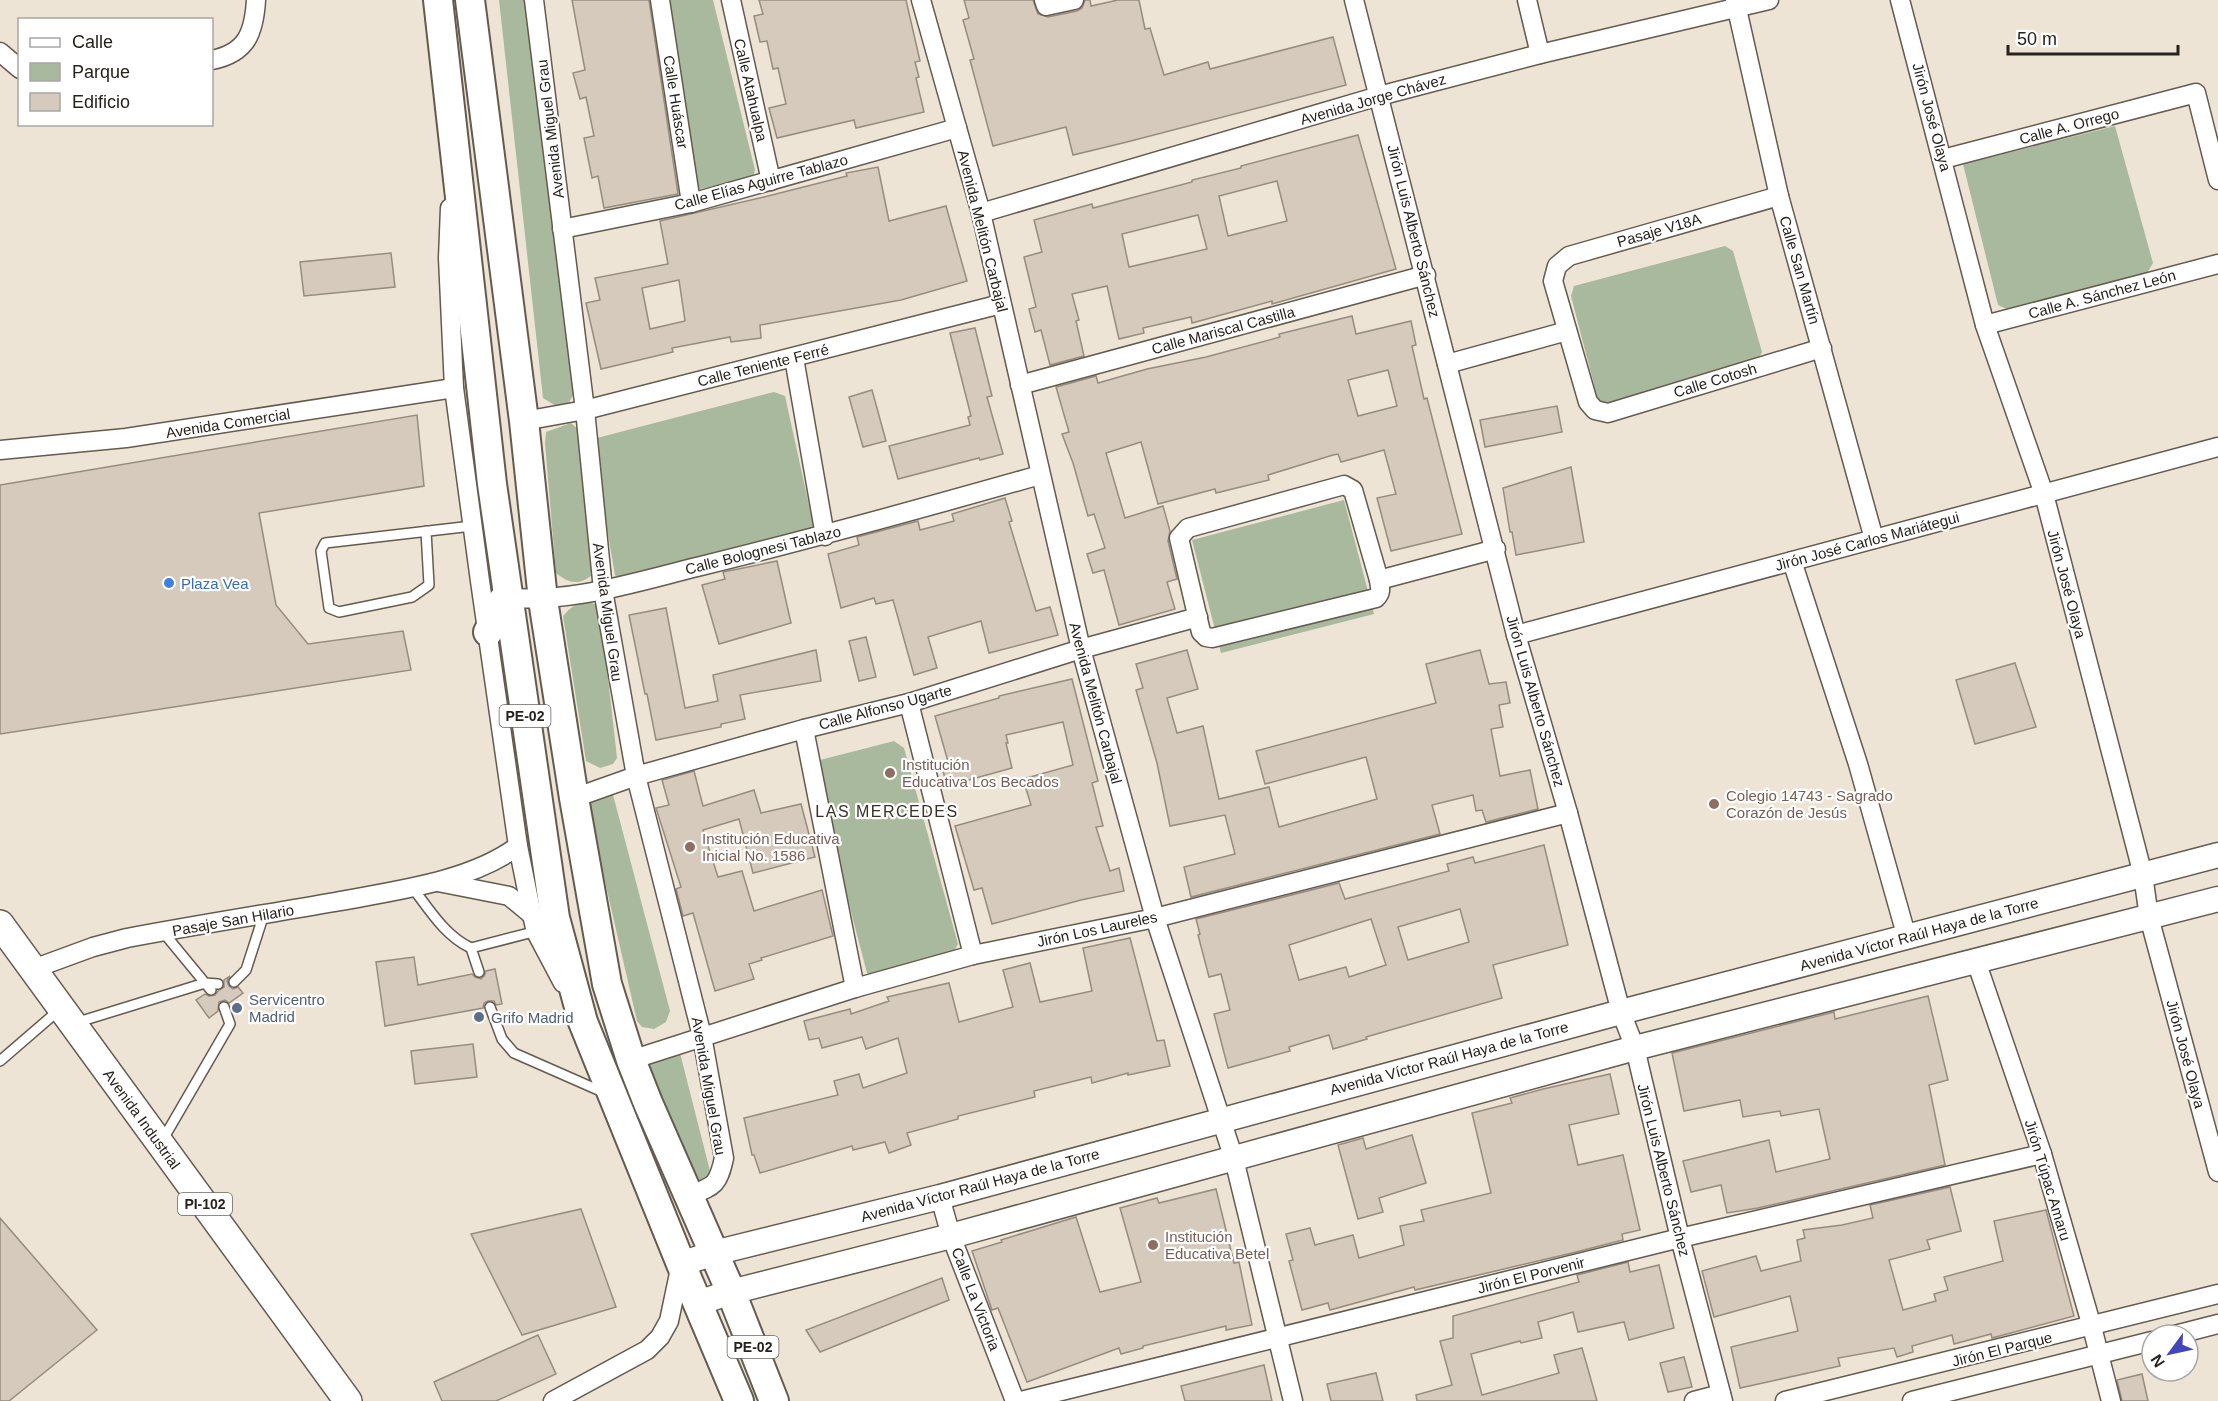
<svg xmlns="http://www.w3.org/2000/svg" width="2218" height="1401" font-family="Arial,sans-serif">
  <rect width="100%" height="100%" fill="#eee4d6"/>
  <!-- green -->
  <g fill="#a8b99d">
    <path d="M499 0H530L575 392 568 404 556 406 543 398Z"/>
    <path d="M663 0H713L755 170 753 177 696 190Z"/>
    <path d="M2115 126 2153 263 2146 275 2009 310 1998 305 1963 164Z"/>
    <path d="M1725 246 1733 251 1762 352 1759 358 1605 404 1598 400 1571 296 1574 286Z"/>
    <path d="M774 392 785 396 814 528 619 580 615 575 592 442 597 438Z"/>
    <path d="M571 423 579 430 594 573C581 586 569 584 556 573L545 443 546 432Z"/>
    <path d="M1344 500 1374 614 1221 653 1192 540Z"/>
    <path d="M586 601 600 606 617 758 613 764 600 768 586 761 563 616C570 608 576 603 586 601Z"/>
    <path d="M894 741 904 748 958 944 952 955 878 979 867 973 815 774 820 760Z"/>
    <path d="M612 791 670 1011 666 1022 654 1029 642 1027 637 1021 587 803Z"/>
    <path d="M679 1049 710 1171 709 1178 702 1182 696 1178 648 1063Z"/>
  </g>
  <!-- building -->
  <g fill="#d5cabc" stroke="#968c7f" stroke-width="1.5" fill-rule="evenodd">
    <path d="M572 0H649L678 194 604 208 598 176 592 178 584 138 594 136 586 97 580 99 573 73 585 70Z"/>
    <path d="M759 0H906L920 61 915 62 919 77 916 78 924 112 856 128 854 120 777 138 769 108 786 104 778 68 773 69 767 41 760 42 754 16 763 14Z"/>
    <path d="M964 0H1033L1038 14 1048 17 1077 11 1082 8 1085 0H1090L1091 6 1118 0H1139L1145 29 1150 28 1164 75 1208 62 1210 69 1333 37 1346 85 1127 142 1073 155 1066 127 993 146 970 60 974 59 963 20 969 18Z"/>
    <path d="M1358 135 1396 269 1272 304V301L1192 323 1191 317 1143 328 1144 333 1119 339 1107 286 1072 294 1079 320 1076 321 1084 356 1050 365 1041 330 1035 332 1029 309 1036 307 1024 257 1042 252 1034 220 1092 204 1093 208 1192 182V180L1241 168V166ZM1277 181 1287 221 1228 236 1219 196ZM1198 215 1207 249 1129 267 1122 234Z"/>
    <path d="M878 167 889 221 946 206 967 281 901 300 760 325 761 338 731 342 730 337 672 348 673 352 601 369 586 303 600 300 595 278 668 264 660 221 764 197 847 176 846 173ZM679 280 685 321 650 329 642 288Z"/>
    <path d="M391 253 395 287 304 296 300 262Z"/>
    <path d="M1352 316 1356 334 1411 321 1416 345 1412 346 1424 399 1427 398 1462 534 1391 551 1377 498 1396 494 1384 450 1341 462 1338 454 1333 455 1268 475 1269 480 1216 493 1215 489 1158 504 1141 442 1106 453 1125 518 1163 506 1170 531 1168 541 1177 579 1167 582 1175 609 1119 625 1104 570 1093 573 1087 554 1105 548 1094 514 1088 516 1073 463 1062 434 1069 432 1056 387 1096 376 1098 383 1147 369 1206 357 1280 337 1279 334ZM1388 370 1397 406 1358 416 1348 380Z"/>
    <path d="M975 328 992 396 987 397 1003 454 980 460 979 458 898 479 889 446 970 425 968 417 971 416 950 333Z"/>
    <path d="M872 390 886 441 863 447 849 397Z"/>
    <path d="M1557 406 1562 432 1485 447 1480 420Z"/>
    <path d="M417 415 424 486 259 513 276 605 308 644 403 631 411 670 0 734V485Z"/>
    <path d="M1571 467 1584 542 1516 555 1512 532H1510L1503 488Z"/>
    <path d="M1005 498 1012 521 1009 522 1036 611 1050 607 1058 635 989 653 981 621 928 637 937 668 914 675 893 600 876 604 874 598 841 608 828 554 859 545 857 537 918 521 920 530 954 521 952 514Z"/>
    <path d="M777 561 791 623 719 644 702 585 725 579 723 572Z"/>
    <path d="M666 608 685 708 718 701 713 675 816 650 821 681 740 695 745 719 721 724V727L656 740 647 694H645L629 615Z"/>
    <path d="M866 637 876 677 859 681 849 641Z"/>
    <path d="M1187 650 1198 689 1167 698 1177 733 1203 726 1219 799 1269 787 1279 827 1377 799 1366 757 1265 784 1256 751 1436 703 1426 664 1480 650 1489 684 1506 682 1510 703 1499 705 1503 727 1491 729 1500 776 1530 770 1538 809 1486 822 1482 810 1476 811 1473 795 1432 805 1440 834 1191 897 1184 867 1235 854 1225 815 1170 826 1157 763 1136 690 1143 688 1136 664Z"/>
    <path d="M2015 663 2036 727 1975 744 1956 680Z"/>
    <path d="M1072 679 1098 781 1092 783 1103 826 1096 827 1110 871 1119 868 1124 891 1081 900 992 924 982 888 974 890 955 826 1031 805 1023 779 1073 765 1063 722 1006 735 1008 743H1006L1012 768 947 786 942 767 949 765 935 716 999 698V696Z"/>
    <path d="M694 771 703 806 754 790 761 813 801 804 815 857 753 873 739 819 703 830 718 877 742 871 754 911 822 890 833 936 761 958 762 960 749 964 754 979 715 991 693 913 683 916 676 889 681 887 656 808 669 805 662 780Z"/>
    <path d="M1544 845 1568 945 1493 965 1502 998 1366 1037 1367 1039 1333 1049 1329 1035 1289 1047 1290 1051 1228 1068 1214 1014 1230 1010 1221 974 1209 977 1198 935 1200 934 1196 919 1339 883 1345 899 1449 871 1447 864 1473 857 1475 863ZM1460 909 1469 942 1408 960 1398 927ZM1371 919 1386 965 1349 977 1346 967 1299 980 1289 945Z"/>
    <path d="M1130 938 1157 1041 1164 1040 1170 1066 1128 1075V1073L1092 1083 1091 1077 1034 1091 1035 1097 958 1116V1119L907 1133 911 1145 889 1153 885 1142 853 1150 852 1146 760 1173 754 1155H752L744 1118 838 1095 834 1081 859 1074 863 1088 907 1073 898 1038 866 1049 862 1037 822 1048 819 1038 809 1040 804 1021 850 1009 851 1014 889 1001 887 997 949 983 959 1022 1013 1007 1003 970 1030 963 1040 1002 1092 991 1083 948Z"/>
    <path d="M414 957 418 985 472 974 475 977 481 979 484 976 486 971 495 969 502 1004 496 1005 494 1001H488L484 1003 483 1008 385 1026 376 962Z"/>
    <path d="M230 976 227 981 229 986 233 989 238 987 243 993 229 1003 225 1000 219 1002 218 1011 209 1018 196 1000 205 994 209 996 215 995 218 991 224 987V980Z"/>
    <path d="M1928 996 1948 1080 1929 1085 1945 1165 1758 1208 1727 1213 1721 1185 1691 1192 1683 1161 1769 1140 1776 1172 1830 1159 1819 1109 1781 1116 1780 1111 1743 1117 1740 1100 1684 1111 1672 1053 1834 1012 1835 1019Z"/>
    <path d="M473 1044 477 1077 415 1084 411 1051Z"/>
    <path d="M1610 1074 1619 1114 1569 1125 1578 1165 1623 1155 1640 1230 1622 1234 1623 1240 1572 1253 1415 1290 1414 1287 1330 1310 1328 1303 1302 1310 1289 1261 1293 1260 1286 1234 1310 1228 1315 1245 1353 1235 1359 1258 1404 1245 1400 1226 1424 1221 1421 1210 1491 1193 1472 1113 1512 1103 1510 1098 1543 1089Z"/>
    <path d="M1412 1135 1426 1183 1379 1198 1383 1212 1358 1219 1338 1145 1363 1138 1366 1149Z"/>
    <path d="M1950 1187 1961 1231 1927 1240 1930 1249 1889 1260 1903 1310 1936 1301 1934 1294 1948 1290 1944 1277 2003 1261 1994 1221 2046 1210 2074 1316 1992 1338 1991 1334 1954 1344 1952 1335 1912 1346 1913 1352 1897 1357 1894 1348 1838 1358 1840 1366 1740 1388 1731 1347 1798 1331 1790 1296 1714 1317 1702 1271 1756 1256 1761 1271 1801 1261 1797 1240 1805 1238 1803 1230 1842 1225 1873 1218 1870 1205Z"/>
    <path d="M1216 1189 1234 1263 1239 1262 1252 1325 1226 1330V1326L1143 1346V1348L1121 1354 1119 1348 1027 1382 998 1308 992 1310 972 1251 1002 1242 1001 1240 1076 1217 1100 1292 1141 1282 1120 1208 1157 1198 1159 1203Z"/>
    <path d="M581 1209 616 1307 522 1335 471 1234Z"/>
    <path d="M0 1218 97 1330 9 1401H0Z"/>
    <path d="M1628 1262 1630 1272 1659 1265 1674 1328 1629 1340 1624 1322 1578 1332 1573 1312 1538 1322 1542 1338 1521 1343 1520 1341 1471 1354 1482 1395 1559 1373 1554 1355 1582 1348 1597 1401H1417L1416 1395 1452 1385 1440 1341 1453 1338V1316L1579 1282 1577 1275Z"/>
    <path d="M942 1278 949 1300 820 1352 806 1330Z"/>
    <path d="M538 1335 556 1374 496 1401H442L434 1382Z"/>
    <path d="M1684 1357 1692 1387 1668 1392 1660 1363Z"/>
    <path d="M1264 1365 1272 1401H1185L1181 1386Z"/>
    <path d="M1376 1373 1383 1401H1331L1327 1384Z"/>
    <path d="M2142 1374 2148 1401H2122L2117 1380Z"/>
  </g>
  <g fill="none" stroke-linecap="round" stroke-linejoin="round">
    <defs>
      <g id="service">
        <path d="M426 531 429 585 412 597 339 612 329 608 321 551 325 543 472 526"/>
        <path d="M412 887C429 909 445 936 471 948"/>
        <path d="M163 932 205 983 218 984"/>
        <path d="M479 972 471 948 537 931"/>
        <path d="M234 982 246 970 264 914"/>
        <path d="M490 1007 502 1039 514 1053 605 1093"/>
        <path d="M75 1023 205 983 211 990"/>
        <path d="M0 1061 59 1010"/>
        <path d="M162 1141 230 1024 224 1007"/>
      </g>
      <g id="minor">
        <path d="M534 0 585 410 603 590 636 776 702 1036 724 1158C718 1186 714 1186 688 1196"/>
        <path d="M660 0 691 203"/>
        <path d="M731 0 771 181"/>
        <path d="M921 0 981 213 1081 649 1155 918 1234 1159 1293 1401"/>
        <path d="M1044 0 1046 6 1074 0"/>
        <path d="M1354 0 1516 635 1568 813 1621 1012 1635 1048 1680 1238 1723 1401"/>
        <path d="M1527 0 1540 54"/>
        <path d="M1735 0 1779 196 1874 539"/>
        <path d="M1900 0 1985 325 2044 494 2143 875 2149 917 2218 1172"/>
        <path d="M0 52 20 69"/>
        <path d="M212 60C246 53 254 34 256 0"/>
        <path d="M1943 159 2196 93 2218 180"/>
        <path d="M1779 196 1569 256 1557 266 1553 281 1588 402 1595 410 1608 413 1822 348"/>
        <path d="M450 208 448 258 454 388 480 581 518 846 532 915 536 932 563 983"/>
        <path d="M981 213 1379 96 1540 54 1769 0"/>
        <path d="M562 229 691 203 957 128"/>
        <path d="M1985 325 2218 264"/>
        <path d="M794 358 825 536"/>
        <path d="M1447 364 1567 331"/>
        <path d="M1020 385 1426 275"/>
        <path d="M524 421 585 410 1001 304"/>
        <path d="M0 450 126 438 454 388"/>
        <path d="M1344 485 1353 490 1379 580C1380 588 1382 592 1376 598L1212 638 1206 637 1201 632 1179 538 1188 528Z"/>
        <path d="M1792 561 1858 764 1907 938"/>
        <path d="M1379 580 1496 549"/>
        <path d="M499 597C567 605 635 582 701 566 815 538 927 507 1040 475"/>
        <path d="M1516 635 2218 447"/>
        <path d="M909 703 973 955"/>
        <path d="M804 729 855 988"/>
        <path d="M574 798 636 776 804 729 909 703 1081 649 1198 617"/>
        <path d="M438 882 509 896 532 915"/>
        <path d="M1976 961 2042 1154 2092 1327 2111 1401"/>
        <path d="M33 969 93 947 127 938C196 925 266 914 335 902 393 891 470 882 518 846"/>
        <path d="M631 1060 855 988 973 955 1155 918 1568 813"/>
        <path d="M940 1197 951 1236 1015 1401"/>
        <path d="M2175 1335 2218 1324"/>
        <path d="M553 1401 647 1350 660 1337 669 1321 681 1264"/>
        <path d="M1021 1401 1680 1238 2042 1154"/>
        <path d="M1694 1401 1721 1394"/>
        <path d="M1785 1401 2218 1294"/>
        <path d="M1912 1401 2152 1341"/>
      </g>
      <g id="secondary">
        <path d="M681 1264 714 1253 940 1197 1621 1012 2218 855"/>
        <path d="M698 1303 731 1292 951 1236 1635 1048 2218 899"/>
      </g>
      <path id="primary" d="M0 924 348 1401"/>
      <g id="trunk">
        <path d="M438 0 492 484 555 918 583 1022 681 1264 739 1401"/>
        <path d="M470 0 524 421 543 600 574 798 607 984 631 1060 648 1103 731 1292 774 1401"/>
        <path d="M488 632 508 598"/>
      </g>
    </defs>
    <!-- service casing -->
    <use href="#service" stroke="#645b4f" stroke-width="12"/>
    <!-- minor casing -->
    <use href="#minor" stroke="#645b4f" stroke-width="21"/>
    <!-- secondary casing -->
    <use href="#secondary" stroke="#645b4f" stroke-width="27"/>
    <!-- primary casing -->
    <use href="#primary" stroke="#645b4f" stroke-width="30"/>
    <!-- trunk casing -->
    <use href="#trunk" stroke="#645b4f" stroke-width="32"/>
    <!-- service -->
    <use href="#service" stroke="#fff" stroke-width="9"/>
    <!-- minor -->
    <use href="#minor" stroke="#fff" stroke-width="18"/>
    <!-- secondary -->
    <use href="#secondary" stroke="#fff" stroke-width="24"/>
    <!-- primary -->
    <use href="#primary" stroke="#fff" stroke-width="27"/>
    <!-- trunk -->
    <use href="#trunk" stroke="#fff" stroke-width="28"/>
  </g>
  <!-- markers -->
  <circle fill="#3f7fe0" stroke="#fff" stroke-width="2" cx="169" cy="583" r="6"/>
  <g fill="#8d6e63" stroke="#fff" stroke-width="2">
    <circle cx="890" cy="773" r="6"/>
    <circle cx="1714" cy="804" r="6"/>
    <circle cx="690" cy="847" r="6"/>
    <circle cx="1153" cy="1245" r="6"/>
  </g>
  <g fill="#5c6f8a" stroke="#fff" stroke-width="2">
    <circle cx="237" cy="1008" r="6"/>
    <circle cx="479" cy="1017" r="6"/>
  </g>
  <g text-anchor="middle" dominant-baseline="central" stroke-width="4.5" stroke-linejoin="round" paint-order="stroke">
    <!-- shield labels -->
    <g fill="#fff" stroke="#676561" stroke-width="1.5">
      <rect x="499.5" y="705" width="51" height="22" rx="4.5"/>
      <rect x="178" y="1193" width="54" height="22" rx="4.5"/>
      <rect x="727.5" y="1336" width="51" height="22" rx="4.5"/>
    </g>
    <g font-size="14" font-weight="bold" fill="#26231d">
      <text x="525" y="716">PE-02</text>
      <text x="205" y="1204">PI-102</text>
      <text x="753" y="1347">PE-02</text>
    </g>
    <!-- street labels -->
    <g font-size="15" fill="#26231d" stroke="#fff">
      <text transform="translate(751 90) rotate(77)">Calle Atahualpa</text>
      <text transform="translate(1373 99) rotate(-16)">Avenida Jorge Chávez</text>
      <text transform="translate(676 102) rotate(81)">Calle Huáscar</text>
      <text transform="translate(1932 117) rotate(75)">Jirón José Olaya</text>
      <text transform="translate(2069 126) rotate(-15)">Calle A. Orrego</text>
      <text transform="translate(550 129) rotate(-97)">Avenida Miguel Grau</text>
      <text transform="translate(761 182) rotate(-15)">Calle Elías Aguirre Tablazo</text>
      <text transform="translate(1659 230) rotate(-16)">Pasaje V18A</text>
      <text transform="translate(983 231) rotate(76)">Avenida Melitón Carbajal</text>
      <text transform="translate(1414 231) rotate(76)">Jirón Luis Alberto Sánchez</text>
      <text transform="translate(1800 270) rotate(74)">Calle San Martín</text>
      <text transform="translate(2102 294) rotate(-15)">Calle A. Sánchez León</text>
      <text transform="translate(1223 330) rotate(-15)">Calle Mariscal Castilla</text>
      <text transform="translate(763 365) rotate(-14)">Calle Teniente Ferré</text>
      <text transform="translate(1715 380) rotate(-17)">Calle Cotosh</text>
      <text transform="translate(228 423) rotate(-9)">Avenida Comercial</text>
      <text transform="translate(1867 541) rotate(-15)">Jirón José Carlos Mariátegui</text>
      <text transform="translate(763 550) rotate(-14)">Calle Bolognesi Tablazo</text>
      <text transform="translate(2067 584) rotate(75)">Jirón José Olaya</text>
      <text transform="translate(608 612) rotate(82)">Avenida Miguel Grau</text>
      <text transform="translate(1536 701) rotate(74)">Jirón Luis Alberto Sánchez</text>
      <text transform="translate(1096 703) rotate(75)">Avenida Melitón Carbajal</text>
      <text transform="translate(885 707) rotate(-15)">Calle Alfonso Ugarte</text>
      <text transform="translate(233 920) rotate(-10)">Pasaje San Hilario</text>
      <text transform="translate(1097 929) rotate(-12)">Jirón Los Laureles</text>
      <text transform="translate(1919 934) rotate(-15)">Avenida Víctor Raúl Haya de la Torre</text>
      <text transform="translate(2186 1054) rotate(75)">Jirón José Olaya</text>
      <text transform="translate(1449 1058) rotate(-15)">Avenida Víctor Raúl Haya de la Torre</text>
      <text transform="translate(709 1086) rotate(80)">Avenida Miguel Grau</text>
      <text transform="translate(142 1119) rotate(54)">Avenida Industrial</text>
      <text transform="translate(1664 1170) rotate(76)">Jirón Luis Alberto Sánchez</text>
      <text transform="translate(2048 1180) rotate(73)">Jirón Túpac Amaru</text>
      <text transform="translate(980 1185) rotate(-15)">Avenida Víctor Raúl Haya de la Torre</text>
      <text transform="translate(1531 1275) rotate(-14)">Jirón El Porvenir</text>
      <text transform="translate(976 1299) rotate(69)">Calle La Victoria</text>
      <text transform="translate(2002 1349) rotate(-14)">Jirón El Parque</text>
    </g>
    <!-- shop labels -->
    <g font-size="15" fill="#366cbe" stroke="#fff" text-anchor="start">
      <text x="181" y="583">Plaza Vea</text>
    </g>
    <!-- education labels -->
    <g font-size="15" fill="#785e54" stroke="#fff" text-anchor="start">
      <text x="902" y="764">Institución<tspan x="902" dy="17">Educativa Los Becados</tspan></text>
      <text x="1726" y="795">Colegio 14743 - Sagrado<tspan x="1726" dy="17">Corazón de Jesús</tspan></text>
      <text x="702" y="838">Institución Educativa<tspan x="702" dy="17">Inicial No. 1586</tspan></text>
      <text x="1165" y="1236">Institución<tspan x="1165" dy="17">Educativa Betel</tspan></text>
    </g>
    <!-- service labels -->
    <g font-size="15" fill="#4e5e75" stroke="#fff" text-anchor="start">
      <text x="249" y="999">Servicentro<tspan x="249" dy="17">Madrid</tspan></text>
      <text x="491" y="1017">Grifo Madrid</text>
    </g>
    <!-- neighbourhood labels -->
    <g font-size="16" letter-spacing="1.5" fill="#383025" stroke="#fff">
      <text x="887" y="811">LAS MERCEDES</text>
    </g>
  </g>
  <!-- legend -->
  <rect x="18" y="18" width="195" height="108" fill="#ffffff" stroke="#a8a7a5" stroke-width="1.5"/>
  <rect x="30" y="38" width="30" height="9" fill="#ffffff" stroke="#a8a7a5" stroke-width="1.5"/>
  <text x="72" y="48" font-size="18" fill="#26231d">Calle</text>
  <rect x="30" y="63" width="30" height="18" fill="#a8b99d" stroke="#a8a7a5" stroke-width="1.5"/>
  <text x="72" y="78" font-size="18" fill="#26231d">Parque</text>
  <rect x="30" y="93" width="30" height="18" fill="#d5cabc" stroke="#a8a7a5" stroke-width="1.5"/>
  <text x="72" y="108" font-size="18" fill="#26231d">Edificio</text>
  <!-- north arrow -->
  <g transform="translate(2170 1353) rotate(237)"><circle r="28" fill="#ffffff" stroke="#a8a7a5" stroke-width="1.5"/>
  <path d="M0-4.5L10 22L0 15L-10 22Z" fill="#4445ba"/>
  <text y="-9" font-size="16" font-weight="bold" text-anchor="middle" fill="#26231d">N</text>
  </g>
  <!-- scale -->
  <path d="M2008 45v9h170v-9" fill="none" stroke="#26231d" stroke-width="3"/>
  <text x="2017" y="45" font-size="18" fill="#26231d" stroke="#ffffff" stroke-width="4.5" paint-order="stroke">50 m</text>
</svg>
